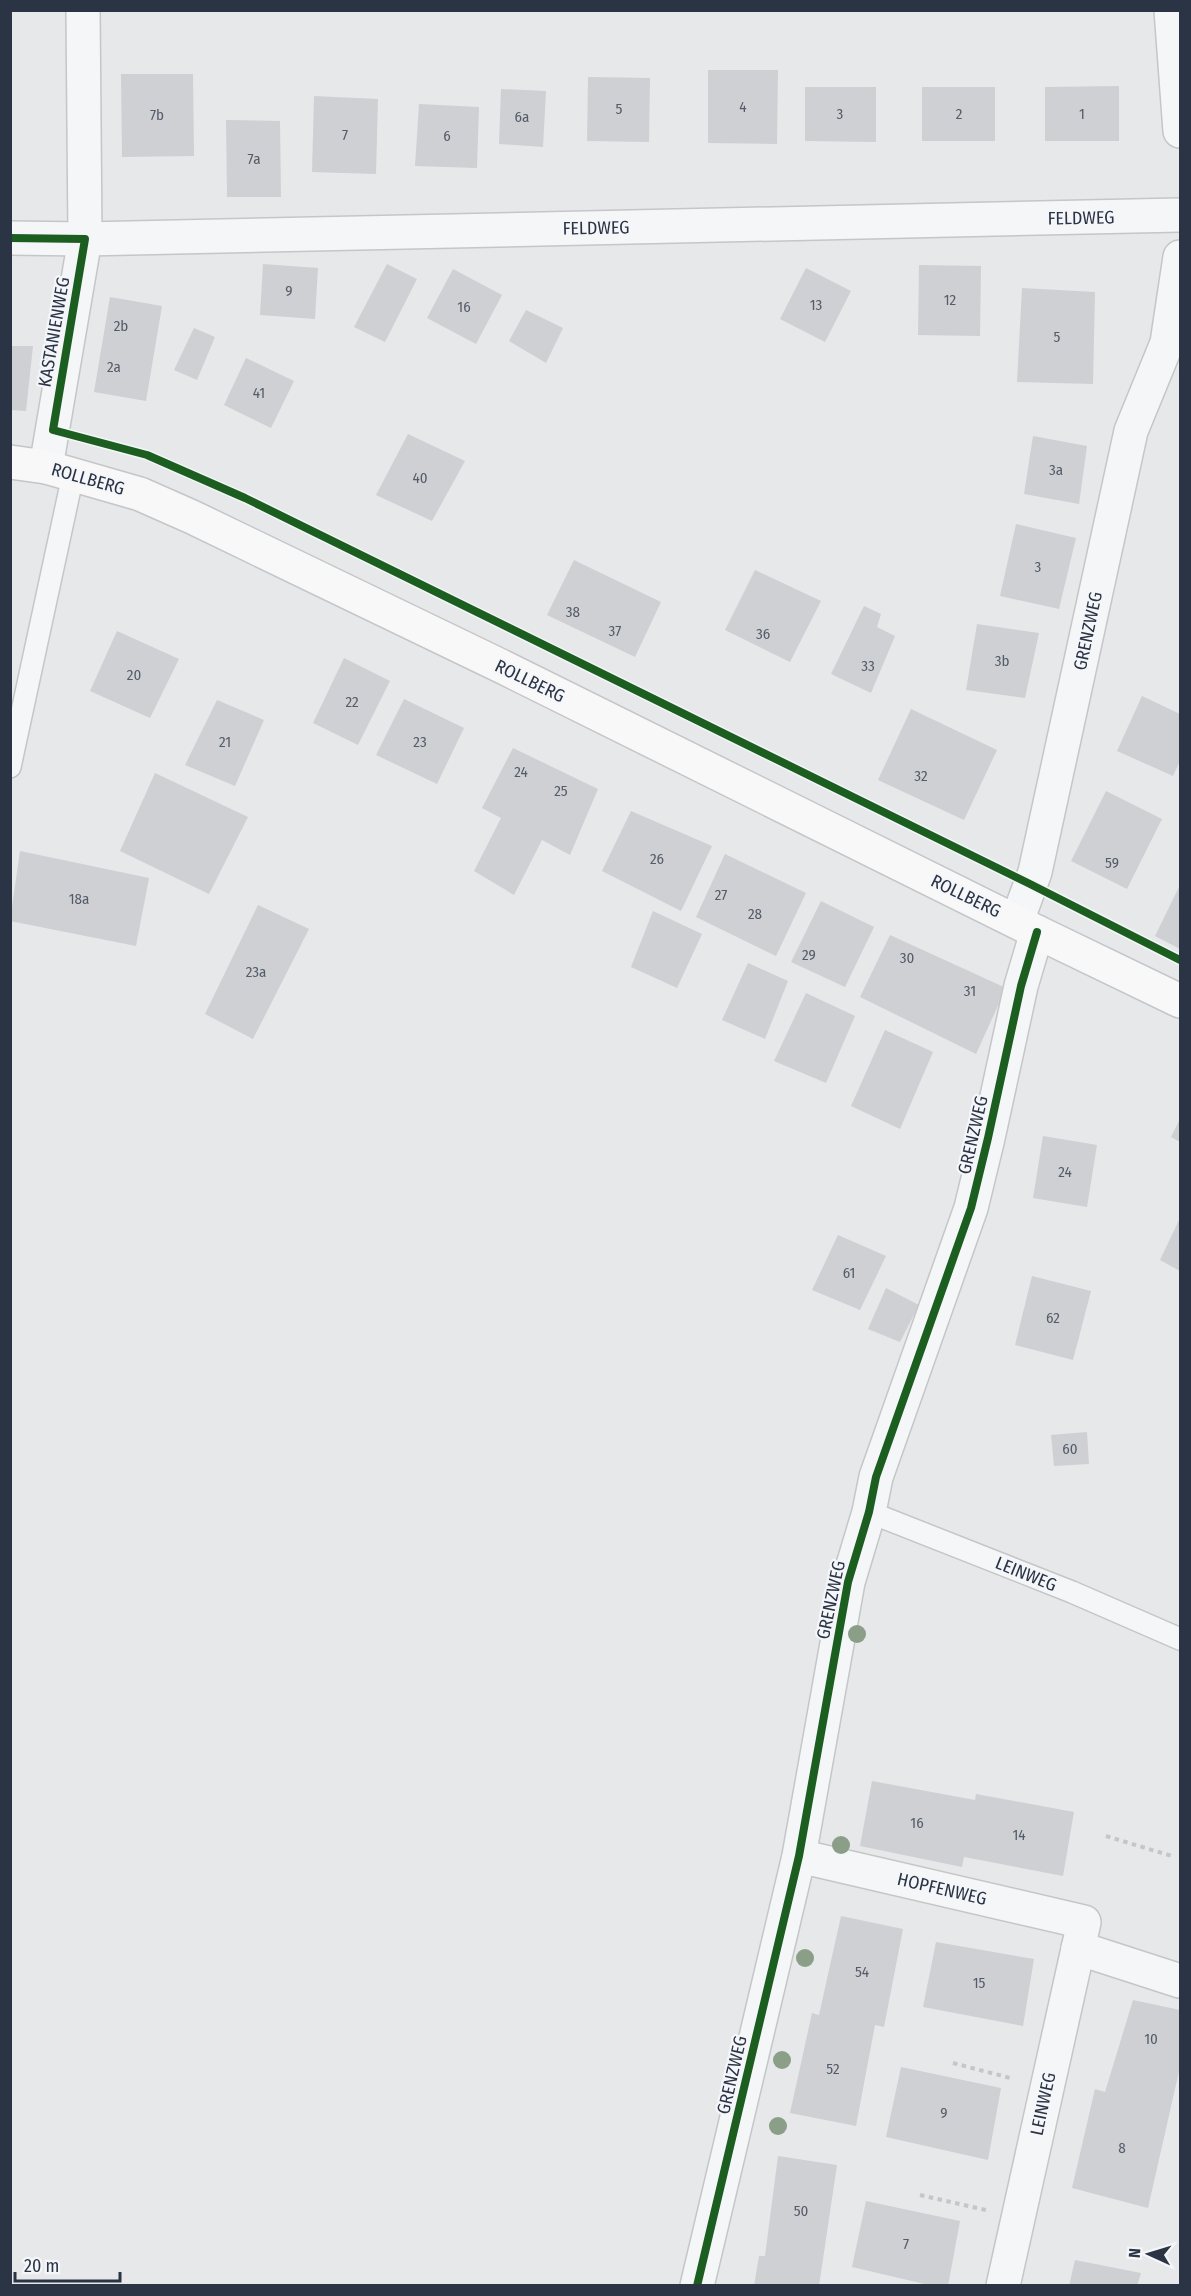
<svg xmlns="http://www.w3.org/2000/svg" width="1191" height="2296" font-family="'Fira Sans Condensed',sans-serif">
  <rect width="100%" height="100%" fill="#e6e8ea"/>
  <!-- building -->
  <g fill="#ced0d3">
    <path d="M708 70H778L777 144 708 143Z"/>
    <path d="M121 74H193L194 156 122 157Z"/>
    <path d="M588 77 650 78 649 142 587 141Z"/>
    <path d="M1119 86V141H1045V87Z"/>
    <path d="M805 87H876V142L805 141Z"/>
    <rect x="922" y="87" width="73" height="54"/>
    <path d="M501 89 546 91 543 147 499 144Z"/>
    <path d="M314 96 378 99 376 174 312 172Z"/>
    <path d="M419 104 479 107 477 168 415 166Z"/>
    <path d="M226 120 280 121 281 197H227Z"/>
    <path d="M263 264 318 268 315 319 260 315Z"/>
    <path d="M387 264 417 279 385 342 354 327Z"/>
    <path d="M919 265 981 266 980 336 918 335Z"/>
    <path d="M806 268 851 291 825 342 780 319Z"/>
    <path d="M453 269 502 295 476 344 427 318Z"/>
    <path d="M1022 288 1095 292 1093 384 1017 382Z"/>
    <path d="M110 297 162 306 146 401 94 392Z"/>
    <path d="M526 310 563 328 546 363 509 341Z"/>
    <path d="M194 328 215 337 197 380 174 370Z"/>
    <path d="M10 346H33L26 411 10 410Z"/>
    <path d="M246 358 294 381 271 428 224 405Z"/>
    <path d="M408 434 465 461 432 521 376 495Z"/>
    <path d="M1033 436 1087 446 1079 504 1024 494Z"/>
    <path d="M1016 524 1076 538 1059 609 1000 596Z"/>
    <path d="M574 560 661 602 635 657 547 615Z"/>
    <path d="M755 570 821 601 790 662 725 630Z"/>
    <path d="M864 606 881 614 877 627 895 636 871 693 831 674Z"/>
    <path d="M977 624 1039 633 1025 698 966 690Z"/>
    <path d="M117 631 179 659 150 718 90 691Z"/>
    <path d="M344 658 390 681 358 745 313 723Z"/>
    <path d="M1142 696 1180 714V761L1173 776 1117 751Z"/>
    <path d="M404 699 464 728 437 784 376 755Z"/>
    <path d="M217 700 264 720 235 786 185 765Z"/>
    <path d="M911 709 997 750 964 820 878 780Z"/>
    <path d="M513 748 598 789 570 855 542 840 514 895 474 871 501 818 482 808Z"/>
    <path d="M155 773 248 817 209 894 120 851Z"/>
    <path d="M1106 791 1162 819 1127 889 1071 861Z"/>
    <path d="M631 811 712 846 681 911 602 871Z"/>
    <path d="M20 851 149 878 136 946 10 921Z"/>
    <path d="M725 854 806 893 776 956 696 917Z"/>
    <path d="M1180 885V949L1155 936Z"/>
    <path d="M821 901 874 927 845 987 791 962Z"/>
    <path d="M258 905 309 929 253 1039 205 1014Z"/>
    <path d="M653 911 702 934 677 988 631 967Z"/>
    <path d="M890 935 1006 988 976 1054 860 997Z"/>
    <path d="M748 963 788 981 765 1039 722 1020Z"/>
    <path d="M806 993 855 1016 826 1083 774 1061Z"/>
    <path d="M885 1030 933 1052 900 1129 851 1106Z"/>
    <path d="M1180 1119V1142L1171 1137Z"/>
    <path d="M1043 1136 1097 1145 1087 1207 1033 1198Z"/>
    <path d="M1180 1218V1271L1160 1260Z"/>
    <path d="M838 1235 886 1256 860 1310 812 1290Z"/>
    <path d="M1032 1276 1091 1291 1073 1360 1015 1345Z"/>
    <path d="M886 1288 919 1305 900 1342 868 1329Z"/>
    <path d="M1087 1432 1089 1464 1054 1466 1051 1435Z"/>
    <path d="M872 1781 975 1800 976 1794 1074 1812 1063 1876 964 1857 962 1867 860 1846Z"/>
    <path d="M841 1916 903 1929 884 2027 875 2025 856 2126 790 2113 812 2013 819 2015Z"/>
    <path d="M936 1942 1034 1959 1023 2026 923 2007Z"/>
    <path d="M1133 2000 1180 2010V2067L1148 2208 1072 2188 1095 2089 1105 2092Z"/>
    <path d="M901 2067 1001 2088 988 2160 886 2137Z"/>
    <path d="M778 2156 837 2165 819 2286H754L759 2256H765Z"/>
    <path d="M866 2201 960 2221 948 2286H933L852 2267Z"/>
    <path d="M1075 2260 1141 2273 1137 2286H1069Z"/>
  </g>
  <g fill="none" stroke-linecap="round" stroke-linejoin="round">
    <defs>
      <g id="service">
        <path d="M10 767 73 475"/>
        <path d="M869 1512 1072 1592 1180 1639"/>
      </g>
      <g id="minor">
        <path d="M1171 10 1180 131"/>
        <path d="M10 238 85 239 1180 215"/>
        <path d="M46 467 85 239 83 10"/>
        <path d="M1017 921 1035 872 1131 431 1167 343 1180 257"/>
        <path d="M799 1856 1084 1922 1003 2286"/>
        <path d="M1078 1948 1180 1981"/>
        <path d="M697 2286 799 1856 848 1582 869 1512 876 1477 971 1208 988 1138 1021 986 1037 932"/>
      </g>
      <path id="secondary" d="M10 462 46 467 140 494 192 517 505 668 1037 932 1180 1001"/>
    </defs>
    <!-- service casing -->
    <use href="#service" stroke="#c4c6c8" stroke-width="24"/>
    <!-- minor casing -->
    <use href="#minor" stroke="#c4c6c8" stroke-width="36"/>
    <!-- secondary casing -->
    <use href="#secondary" stroke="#c4c6c8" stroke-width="36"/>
    <!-- path -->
    <g stroke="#c5c6ca" stroke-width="4" stroke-dasharray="4.5 4.5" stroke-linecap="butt">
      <path d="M1106 1836 1172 1856"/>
      <path d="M953 2063 1014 2079"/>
      <path d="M920 2195 986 2210"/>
    </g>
    <!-- service -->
    <use href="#service" stroke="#f5f6f7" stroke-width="21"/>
    <!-- minor -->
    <use href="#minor" stroke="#f5f6f7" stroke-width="33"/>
    <!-- secondary -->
    <use href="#secondary" stroke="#f8f8f8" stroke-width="33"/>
    <defs>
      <g id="cycleway">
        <path d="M10 238 85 239 53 430 147 455 245 498 1030 884 1180 960"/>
        <path d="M697 2286 799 1856 848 1582 869 1512 876 1477 971 1208 988 1138 1021 986 1037 932"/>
      </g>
    </defs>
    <!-- cycleway casing -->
    <use href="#cycleway" stroke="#f4f6f9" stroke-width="11"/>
    <!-- cycleway -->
    <use href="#cycleway" stroke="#1b5e20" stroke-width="8"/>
  </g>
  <!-- trees -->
  <g fill="#8a9e88">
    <circle cx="857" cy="1634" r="9"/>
    <circle cx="841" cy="1845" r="9"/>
    <circle cx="805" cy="1958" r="9"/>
    <circle cx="782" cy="2060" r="9"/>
    <circle cx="778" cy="2126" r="9"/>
  </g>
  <g text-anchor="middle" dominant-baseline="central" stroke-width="4.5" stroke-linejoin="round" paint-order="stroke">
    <!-- number labels -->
    <g font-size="15" fill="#545c69">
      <text x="743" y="107">4</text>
      <text x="619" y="109">5</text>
      <text x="840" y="114">3</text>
      <text x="959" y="114">2</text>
      <text x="1082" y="114">1</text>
      <text x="157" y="115">7b</text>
      <text x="522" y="117">6a</text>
      <text x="345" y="135">7</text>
      <text x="447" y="136">6</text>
      <text x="254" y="159">7a</text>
      <text x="289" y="291">9</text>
      <text x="950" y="300">12</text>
      <text x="816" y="305">13</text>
      <text x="464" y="307">16</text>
      <text x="121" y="326">2b</text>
      <text x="1057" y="337">5</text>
      <text x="114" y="367">2a</text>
      <text x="259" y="393">41</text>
      <text x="1056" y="470">3a</text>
      <text x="420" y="478">40</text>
      <text x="1038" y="567">3</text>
      <text x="573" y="612">38</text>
      <text x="615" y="631">37</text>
      <text x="763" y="634">36</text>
      <text x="1002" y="661">3b</text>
      <text x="868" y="666">33</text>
      <text x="134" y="675">20</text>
      <text x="352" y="702">22</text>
      <text x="225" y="742">21</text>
      <text x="420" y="742">23</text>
      <text x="521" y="772">24</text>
      <text x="921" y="776">32</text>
      <text x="561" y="791">25</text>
      <text x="657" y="859">26</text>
      <text x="1112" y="863">59</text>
      <text x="721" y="895">27</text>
      <text x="79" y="899">18a</text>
      <text x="755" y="914">28</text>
      <text x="809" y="955">29</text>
      <text x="907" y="958">30</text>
      <text x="256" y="972">23a</text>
      <text x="970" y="991">31</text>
      <text x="1065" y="1172">24</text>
      <text x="849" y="1273">61</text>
      <text x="1053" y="1318">62</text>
      <text x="1070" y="1449">60</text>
      <text x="917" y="1823">16</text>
      <text x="1019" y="1835">14</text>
      <text x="862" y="1972">54</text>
      <text x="979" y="1983">15</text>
      <text x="1151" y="2039">10</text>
      <text x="833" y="2069">52</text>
      <text x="944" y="2113">9</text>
      <text x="1122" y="2148">8</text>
      <text x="801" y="2211">50</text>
      <text x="906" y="2244">7</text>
    </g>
    <!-- street labels -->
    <g font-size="18" fill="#2b3445" stroke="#f4f6f9">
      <text transform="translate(1081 218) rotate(-1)">FELDWEG</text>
      <text transform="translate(596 228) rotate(-1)">FELDWEG</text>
      <text transform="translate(54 332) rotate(-80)">KASTANIENWEG</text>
      <text transform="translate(88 479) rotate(16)">ROLLBERG</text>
      <text transform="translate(1088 631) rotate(-78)">GRENZWEG</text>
      <text transform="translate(530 681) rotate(26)">ROLLBERG</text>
      <text transform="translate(966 896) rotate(26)">ROLLBERG</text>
      <text transform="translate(973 1135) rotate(-77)">GRENZWEG</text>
      <text transform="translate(1026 1574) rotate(22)">LEINWEG</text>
      <text transform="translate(831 1600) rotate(-78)">GRENZWEG</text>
      <text transform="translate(942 1889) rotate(13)">HOPFENWEG</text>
      <text transform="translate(732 2075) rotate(-77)">GRENZWEG</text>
      <text transform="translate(1043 2104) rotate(-78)">LEINWEG</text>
    </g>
  </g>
  <!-- border -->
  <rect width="1191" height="2296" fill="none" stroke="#2b3445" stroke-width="24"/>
  <!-- north arrow -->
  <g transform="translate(1149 2254) rotate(274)" stroke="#f4f6f9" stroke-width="4.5" paint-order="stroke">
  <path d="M0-4.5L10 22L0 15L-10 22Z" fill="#2b3445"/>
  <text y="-9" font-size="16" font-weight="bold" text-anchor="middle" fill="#2b3445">N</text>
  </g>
  <!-- scale -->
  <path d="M15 2272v9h105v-9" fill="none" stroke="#2b3445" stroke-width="3"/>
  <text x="24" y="2272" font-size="18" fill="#2b3445" stroke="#f4f6f9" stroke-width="4.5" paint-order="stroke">20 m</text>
</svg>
